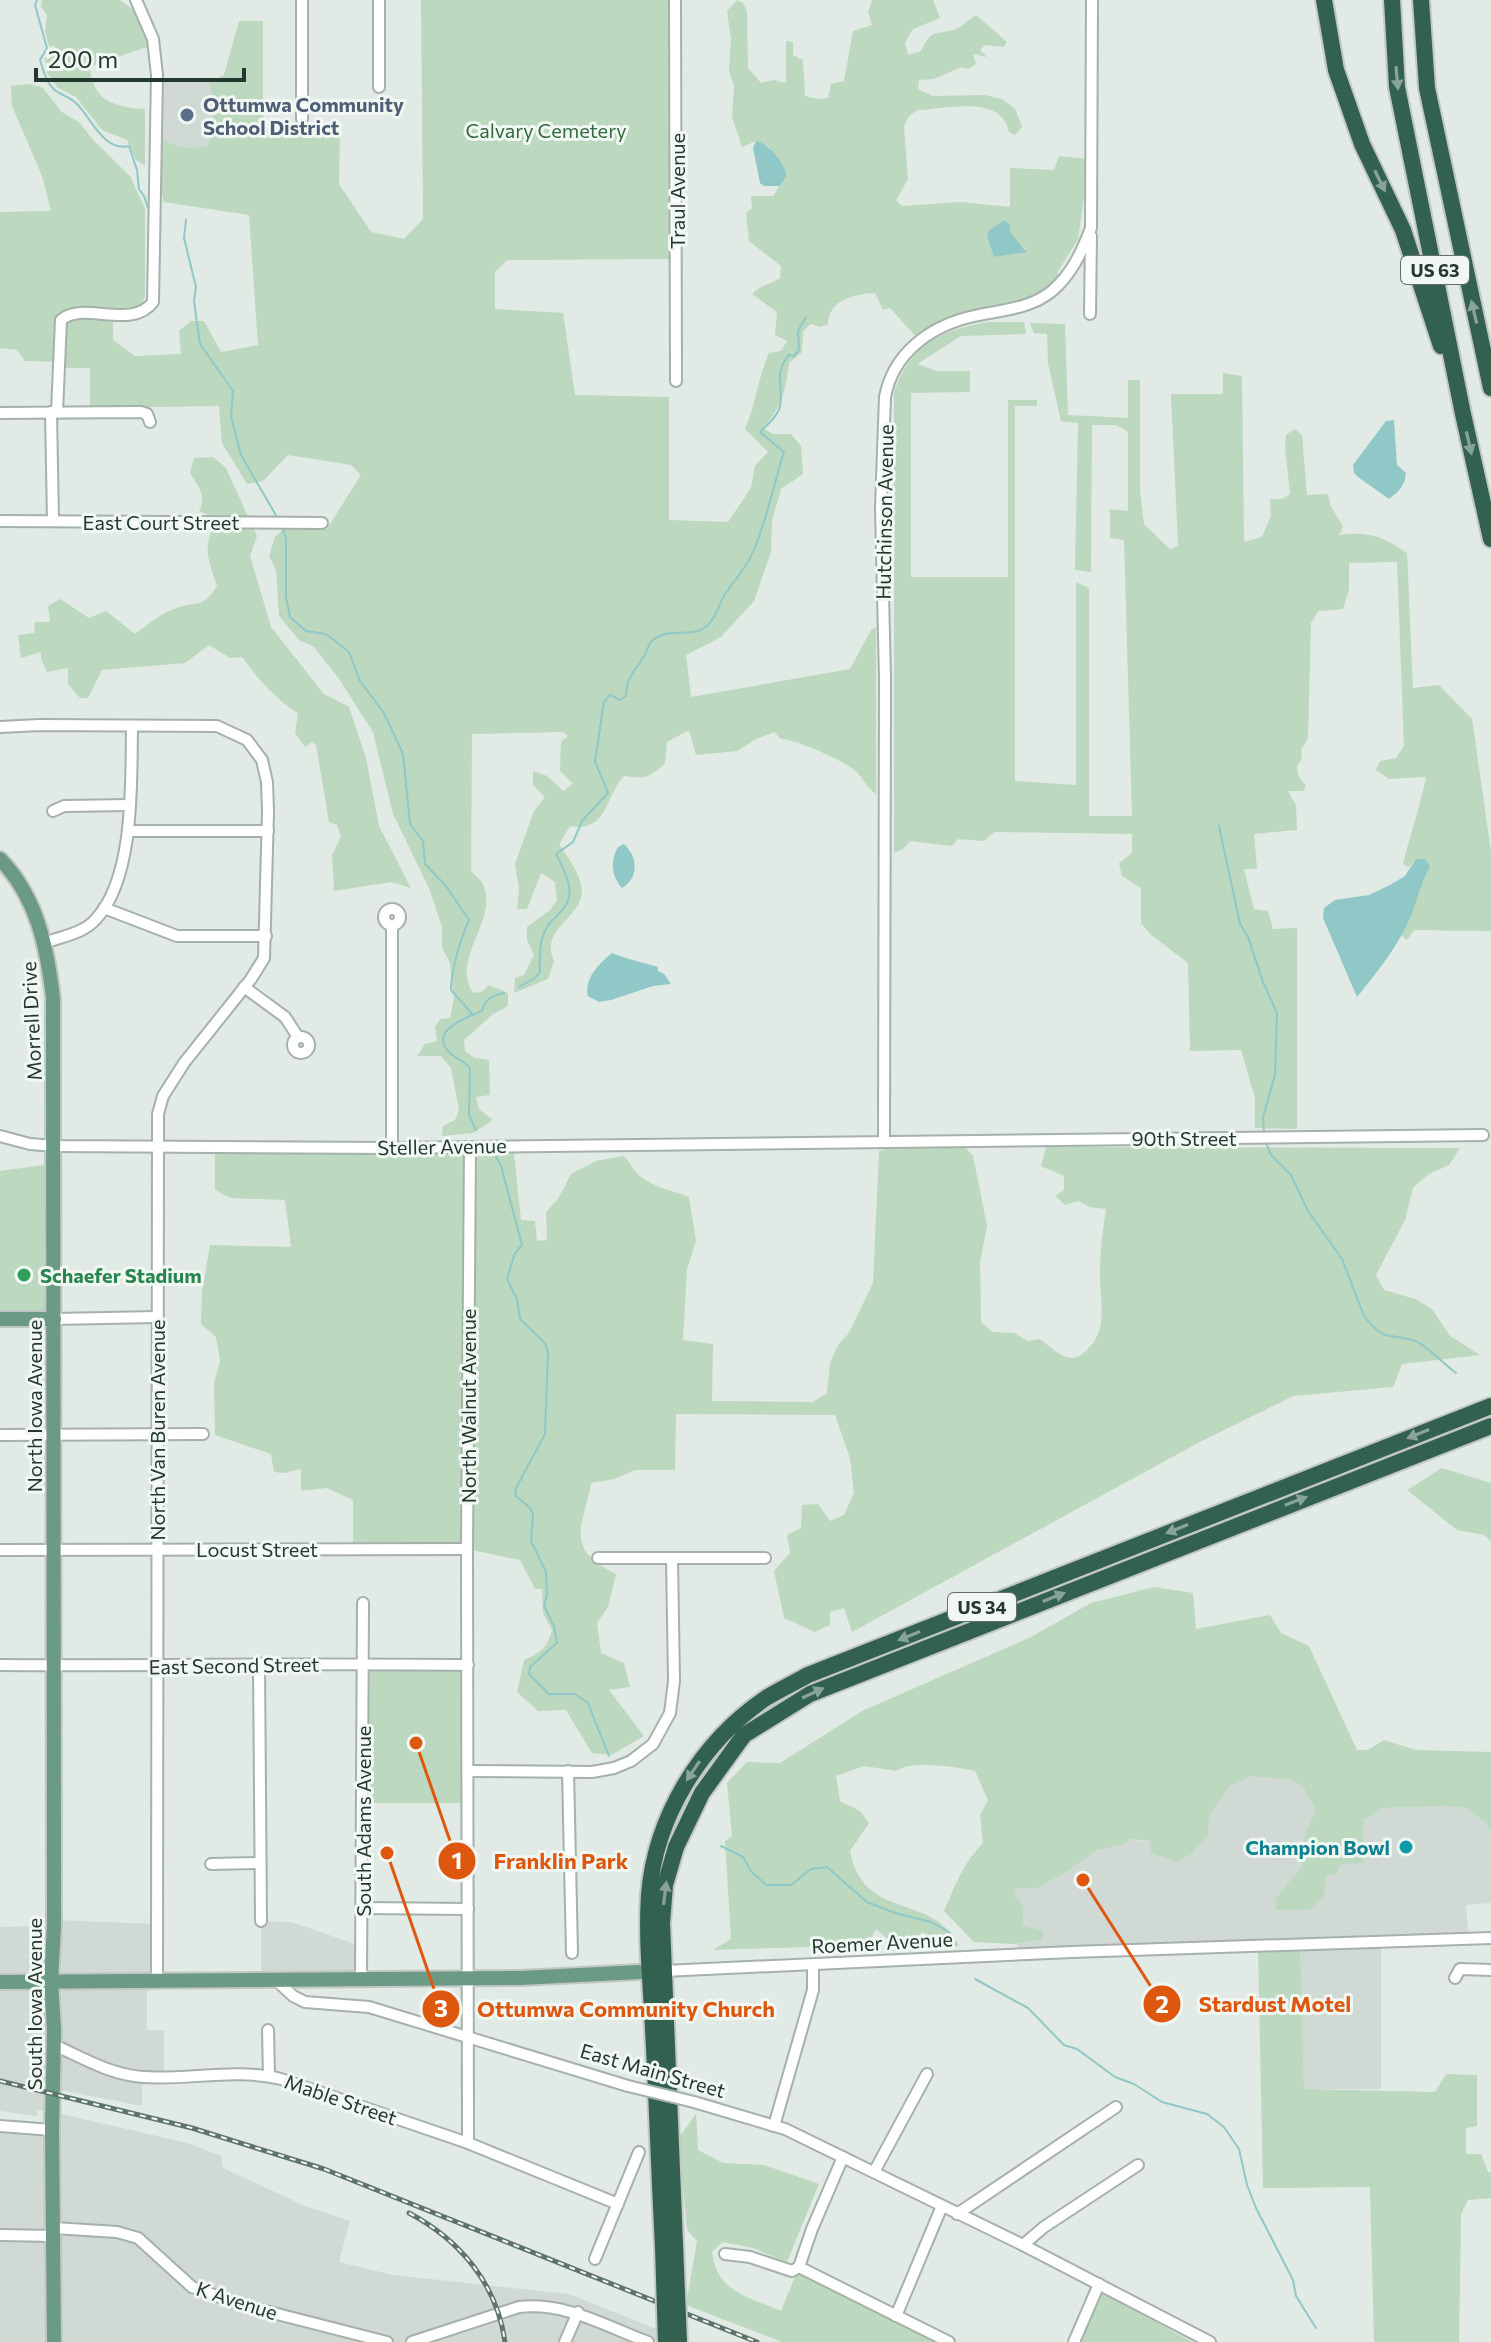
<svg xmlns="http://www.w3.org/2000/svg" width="1491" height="2342" font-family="Commissioner,sans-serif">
  <rect width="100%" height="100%" fill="#e1eae4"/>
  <!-- built -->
  <g fill="#d0d9d3">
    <path d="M157 82H210L215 115 213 136 207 146 189 150 175 146 161 138V86Z"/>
    <path d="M1250 1775 1290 1779 1304 1786 1315 1809 1304 1839 1302 1866 1275 1899 1326 1875 1363 1820 1383 1808 1444 1806 1466 1808 1486 1823 1491 1833V1903L1466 1905 1469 1939 1381 1941V2089H1304L1300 1944 1030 1954 1015 1944 1042 1939 1023 1925V1906L1015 1896 1014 1889 1038 1888 1069 1870 1097 1850 1130 1839 1150 1842 1151 1853 1178 1862 1192 1854 1208 1834 1210 1814 1229 1787Z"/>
    <path d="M54 1920 157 1924V1980L147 1981V2030H164V2077H142V2106L55 2089 53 2112 187 2143 221 2156 223 2168 305 2206 350 2221 339 2262 393 2275 569 2294 689 2342H0V2126L52 2130V2112L38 2110 37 2116 0 2111V1927L54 1926Z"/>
    <path d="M261 1921 291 1922 361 1946V1979L261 1980Z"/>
  </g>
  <!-- green -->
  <g fill="#bcd8bf" fill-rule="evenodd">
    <path d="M42 0H120L144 18 153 45 89 67C91 74 93 86 98 92 108 106 130 108 145 109V166L136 160 127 140 102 130 76 97 57 87 47 73 45 58 55 50V46H49L45 32 47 15 41 7Z"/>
    <path d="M421 0H669L671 259 507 260 495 272V309L563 313 575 395 669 397V520L728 522 751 488 755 466 768 452 745 429C756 404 758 378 769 353L781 351 787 341 775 335 777 312 752 294C761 285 769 285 780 278L781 266 749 241 746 213 752 208 751 196H773L787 175 768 146 756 141 742 147 732 117 734 86 729 71 731 40 727 11 737 0 743 3 747 12 748 68 761 83 774 80 786 83V41L793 42V55L803 60 805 96 818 99 828 98 831 84 844 81 853 31 872 25 868 12 872 0H933L940 18 913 29 905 43 908 55 921 51C931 30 933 35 953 30 960 29 969 19 976 15L1007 42 1004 47 985 45 980 50 987 57 973 54 976 64 969 69 961 67 934 79 919 80 918 89 933 96 985 95 1002 99 1015 109 1022 127 1015 135 1009 132C1002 94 947 109 918 110 910 114 907 118 904 127L908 179 896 200 902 206 961 202 1010 207V168L1054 170 1059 156 1086 159V183L1078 239 1057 273 1062 280 1042 298 968 317 919 340 890 308 883 310 875 293C855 294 829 299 828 324L820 327 811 324 803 331 802 352 789 363C786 390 781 408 763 428L773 434H791L801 446 803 474 781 489 772 521 771 552 754 601 721 637 686 655 691 697 850 669 871 630 876 627V794C865 786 863 778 856 771 842 760 798 740 781 739L774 732 756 739 737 751 696 755 689 730 667 742 665 763C649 778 646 779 624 776 604 797 608 833 570 826L559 845C568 857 577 869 581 884 589 917 538 925 554 961L548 979 514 993 515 978 524 975 534 955 527 940V927L550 910 557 900 555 882 541 873 527 909H517L519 888 515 864 534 811 545 797 533 785V771L547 776 563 791 573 784 560 771 561 742 568 736 563 732 472 734 471 871C475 875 481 880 483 884 499 921 450 958 473 993L482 992 489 985 508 993V1006L493 1014 464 1040 465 1051 475 1058 489 1060 490 1095 476 1097 479 1109 493 1120 473 1133 442 1136 443 1126 455 1120 459 1110 451 1068 441 1056H417L425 1044 437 1041 435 1027 440 1019 450 1018 454 999 450 963 442 947V927L429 888 393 814 373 732 340 680 314 647 299 640 279 616 276 570 269 556 275 537 286 527 327 529 361 475 351 465 288 455 263 481 247 484 222 443 219 406 90 408V368H62L61 362 25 361 17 350 0 348V212L51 211 42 176 12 106 11 86 30 84 42 87 62 112 80 123 93 140 130 176 145 209V297L141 305 132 308H113V340L135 356 181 354 179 331 191 321H204L221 352 258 345 249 215 164 202 161 190V138C178 148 188 150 207 146 220 125 212 105 210 82L224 75 239 21H263V129H340L339 184 371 232 404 239 423 219ZM1004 220 1009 232 1027 250 994 257 987 237 989 230Z"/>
    <path d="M989 322H1024L1026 334 961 336 917 364 937 371H970V392L911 393V577H1008V400H1037V406H1015V781L1076 785V582L1089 588V816H1132L1124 540 1110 538V509L1128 511V432L1116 425H1092L1091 572 1075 570 1078 423 1061 421 1048 363 1047 334 1034 333 1030 323 1065 324 1068 415 1128 418V380H1140V491L1144 524 1170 549 1178 546 1171 394H1223V373L1242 376 1244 542 1262 537 1271 516 1270 499H1282L1290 494 1285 446 1286 435 1295 429 1302 435 1307 495 1328 494 1331 507 1343 526 1339 535C1368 531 1383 536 1407 553L1413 688 1439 685 1472 719 1491 852V931L1414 930 1407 940 1401 935 1428 869 1425 859H1416L1409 867 1403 864C1410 835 1420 807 1426 777L1389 779 1376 770 1380 761 1396 758 1404 746 1397 562 1349 563V590L1343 609 1318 611 1311 623 1308 738 1301 750 1302 759 1297 766 1298 775 1306 786 1303 791H1288L1296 805 1297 830 1254 834 1257 869H1244L1254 909 1268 911 1273 929 1297 928V1129L1255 1128V1098L1241 1050 1190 1051 1188 963 1150 934 1141 923V888L1122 876 1119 863 1132 853V834L994 832 984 841 958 839 952 846 910 841 903 849 894 853V392C911 344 941 330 989 322Z"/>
    <path d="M213 457 226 468 257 536 250 556 271 627 324 694 349 707 366 758 379 826 411 888 391 882 334 891 332 855 341 837 337 825 329 822 316 745 312 742 305 747 295 733 298 713C275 699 258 679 242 657L230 658 209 645 185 663 102 670 88 698H80L68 684V668L47 672 41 659V652L21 658 18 635 34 633 35 622H50L48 606 60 599 89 618 106 611 135 634C147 625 160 614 174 609 196 600 202 610 217 586 213 573 206 558 208 544 210 532 213 532 212 517L199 511C207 495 198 486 190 473L194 458Z"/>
    <path d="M513 1145 521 1220 535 1221 537 1241 547 1240 546 1212 558 1199 571 1174 596 1161 623 1156C631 1162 632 1170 640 1176 652 1187 674 1191 689 1197L696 1241 687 1269 683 1340 713 1344 712 1401 813 1402 827 1393 830 1363 838 1345 849 1333 873 1283 879 1151 888 1148H966L973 1156 987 1226 980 1262 981 1322 992 1332 1014 1333 1028 1341 1040 1339C1056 1351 1070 1368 1087 1350 1110 1327 1099 1301 1100 1272 1100 1251 1103 1230 1106 1209L1089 1207 1078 1201 1065 1205 1055 1196 1064 1190V1176L1041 1166 1046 1147 1460 1148 1449 1165 1429 1174 1413 1188 1405 1220 1376 1275 1384 1290 1415 1299 1432 1309 1450 1336 1480 1355 1402 1364 1393 1387 1293 1396 1198 1443 852 1632 844 1608 830 1612V1625L815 1632 784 1618 774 1571 790 1553 787 1535 801 1528 802 1505 818 1504 830 1521 844 1515 854 1493 850 1458 835 1415 676 1414 675 1470H635L614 1479 591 1483C583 1529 563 1547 616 1574L608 1607 597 1623 601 1653 624 1663 630 1687 609 1690 644 1736 611 1755 592 1753 566 1710 538 1711 517 1692 524 1660C541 1653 547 1648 552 1630L543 1613 542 1589H535L520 1560 467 1549H353V1500L327 1488 301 1491V1469L284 1473 274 1472 271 1454 215 1435 214 1383 220 1361 216 1337 201 1324 202 1292 210 1245 291 1247 285 1200 231 1198 215 1190V1146Z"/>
    <path d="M44 1165H49L48 1314 0 1316V1171Z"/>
    <path d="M1442 1468 1491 1483V1541L1484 1535 1457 1530 1407 1490Z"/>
    <path d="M1154 1587 1193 1593 1196 1629 1270 1615 1281 1633 1309 1646 1357 1750H1368L1384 1740 1416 1750 1491 1752V1833L1486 1823 1466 1808 1444 1806 1383 1808 1363 1820 1364 1863 1341 1864 1335 1875H1326L1324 1895 1310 1910H1276L1275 1899 1302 1866 1304 1839 1315 1809 1303 1786 1289 1779 1250 1776 1229 1787 1210 1814 1208 1834 1192 1854 1177 1862 1151 1853 1150 1841 1130 1839 1123 1844 1097 1850 1069 1870 1038 1888 1014 1889 1015 1896 1023 1905V1925L1043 1931 1042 1939 1015 1944 974 1942 944 1911C955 1886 963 1863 983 1843L980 1815 988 1800 975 1771C956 1767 911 1760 896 1771L864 1766 836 1776 840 1801 860 1811 869 1823 850 1851C864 1922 929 1891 959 1945L952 1948 944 1940H930L923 1932 912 1942H891L876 1929 870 1940 805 1947 713 1950 731 1939 725 1841 732 1836 727 1783 747 1762 780 1763 862 1711 1031 1637 1091 1603Z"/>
    <path d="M363 1664 468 1665V1803H363Z"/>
    <path d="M1300 1944 1304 2089 1435 2092 1446 2074 1477 2075V2126L1466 2128V2154H1481L1488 2172 1491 2173V2198L1468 2200 1461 2214 1459 2342H1374L1370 2187 1263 2188 1258 1946Z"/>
    <path d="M696 2114 698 2150 723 2163 764 2165 819 2184 787 2262 753 2248 723 2242 712 2252C716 2292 749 2297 781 2311L799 2267 949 2342H782L686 2305 697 2241 687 2230 678 2139Z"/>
    <path d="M1103 2293 1192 2342H1077Z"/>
  </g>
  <!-- water -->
  <g fill="#8fc8c7">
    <path d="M756 141C770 144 782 161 787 175L780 186H764L760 183 753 148Z"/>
    <path d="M1004 220 1010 225V232L1027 252 994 257 987 237 989 230Z"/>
    <path d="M1394 420 1397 465 1406 473C1405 486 1399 491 1389 499L1358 477 1354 473 1353 465 1386 421Z"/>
    <path d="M624 844C638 857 639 878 622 888 611 876 610 861 618 847Z"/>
    <path d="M1416 859H1425L1430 866C1422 881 1418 897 1412 913 1400 944 1378 971 1357 997L1323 918 1324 908 1335 900 1369 895 1390 885 1405 876Z"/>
    <path d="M612 953C626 959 642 962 658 967V971L664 974 671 984 653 986 611 1000 599 1002 588 996C584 978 599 964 612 953Z"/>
  </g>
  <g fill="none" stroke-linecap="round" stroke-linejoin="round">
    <!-- stream -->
    <g stroke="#8fc8c7" stroke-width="2">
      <path d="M37 0 35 5 47 48 40 60C44 73 47 86 59 93 65 96 72 99 76 103 91 117 103 152 129 146L137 170 139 189 144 196 148 208"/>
      <path d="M186 220 184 238 196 287 194 301 200 344 233 391 231 416 241 455 277 517"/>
      <path d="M282 527 286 538V597L290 617 306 631 326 634 349 652 360 681 384 713 403 754 410 824 423 841 425 864 446 886 469 920C461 938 451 970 451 990L473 1015"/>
      <path d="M1219 826 1240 924 1248 937 1263 982 1277 1013 1275 1075 1263 1117 1264 1132"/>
      <path d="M519 987 535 978 540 972C539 956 539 935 550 923 557 915 567 908 569 897 572 885 562 865 556 854L573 842 582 821 608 793 595 761 604 702 610 695 620 700 626 696C626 678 634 672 643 658 646 653 648 646 651 642 666 625 693 640 708 625 717 616 719 603 726 593 735 579 747 567 753 552 767 520 773 486 784 452L760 432C767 425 778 416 780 406 784 386 773 374 789 355L794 356 799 350 798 331 806 317"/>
      <path d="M476 1130 469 1115 470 1068C464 1061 456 1059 449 1052 428 1030 468 1017 482 1011 484 1000 493 995 504 993"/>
      <path d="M1266 1143 1271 1155 1291 1175 1308 1211 1342 1259 1364 1316C1387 1345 1387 1331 1415 1341 1425 1344 1445 1365 1456 1373"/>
      <path d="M495 1155 501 1166 522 1245 515 1253 507 1279 517 1299 520 1319 545 1343 548 1353 545 1434 516 1488 515 1495 531 1509 533 1515 531 1541 546 1572 547 1595 544 1606 554 1626 557 1643 530 1667 529 1674 549 1694H575L588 1703 609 1756"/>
      <path d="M721 1846 743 1857 751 1871 766 1885H791L811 1869 827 1867 867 1902 895 1913 931 1922 949 1932 955 1945"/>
      <path d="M975 1979 1028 2008 1064 2045 1077 2049 1115 2077 1134 2084 1162 2102 1207 2114 1224 2127 1239 2149 1247 2185 1256 2208 1293 2280 1296 2296 1316 2328"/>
    </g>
    <defs>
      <g id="minor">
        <path d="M302 0V119"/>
        <path d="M675 0 676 381"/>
        <path d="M379 87V0"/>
        <path d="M1090 314 1091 236"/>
        <path d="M51 412 53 521"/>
        <path d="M57 412 61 320C84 300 131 331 153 302L157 75 153 39 136 0"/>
        <path d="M0 413 141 412 147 414 150 422"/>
        <path d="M0 521 322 523"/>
        <path d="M0 727 40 725 217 726 247 740 262 760 267 782 268 812 264 958 251 979 184 1063 163 1096 158 1114 157 1980"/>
        <path d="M53 811 64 806 130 805"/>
        <path d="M130 831H268"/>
        <path d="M104 908 177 936H266"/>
        <circle cx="392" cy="917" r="8"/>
        <path d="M45 943C62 936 83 934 96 919 135 877 131 781 132 727"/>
        <path d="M244 987 285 1017 298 1037"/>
        <circle cx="301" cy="1045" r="8"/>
        <path d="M0 1136 30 1144 54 1146 392 1148 1483 1135"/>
        <path d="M884 1142 885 679 881 507 885 397C893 354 929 327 970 317 998 310 1029 310 1052 291 1072 274 1082 251 1091 228L1092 0"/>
        <path d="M392 1148V925"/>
        <path d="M54 1319 157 1317"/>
        <path d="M0 1435 203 1434"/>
        <path d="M0 1550 467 1549"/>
        <path d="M598 1558H765"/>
        <path d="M259 1663 261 1921"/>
        <path d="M0 1665C156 1666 312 1663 468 1665"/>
        <path d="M468 1771 592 1772 614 1768 631 1761 653 1744 670 1713 674 1681 672 1558"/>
        <path d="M568 1771 572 1953"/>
        <path d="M211 1864 260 1863"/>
        <path d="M362 1908 468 1909"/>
        <path d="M664 1971 1072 1952 1491 1938"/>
        <path d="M1455 1978 1460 1969 1491 1970"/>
        <path d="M275 1979 293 1996 305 2002 369 2007 628 2086"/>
        <path d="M361 1979 363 1603"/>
        <path d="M268 2030 269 2076"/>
        <path d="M54 2045C83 2058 111 2075 143 2077 188 2080 237 2068 281 2079L468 2143 618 2204"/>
        <path d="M694 2102 785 2129 1023 2245 1210 2342"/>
        <path d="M0 2126 52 2130"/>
        <path d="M774 2126 813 1990V1965"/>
        <path d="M468 2143 467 1549 470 1147"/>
        <path d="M874 2172 927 2074"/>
        <path d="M957 2214 1116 2107"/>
        <path d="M54 2228 117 2232 138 2238 192 2287 242 2305 387 2342"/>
        <path d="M0 2235 54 2236"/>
        <path d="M1023 2245 1044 2227 1138 2165"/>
        <path d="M725 2254 750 2257 792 2271 799 2267 949 2342"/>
        <path d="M595 2259 639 2152"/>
        <path d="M799 2267 812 2229 843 2157"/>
        <path d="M896 2316 942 2206"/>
        <path d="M412 2342 519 2307C566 2302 605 2326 648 2342"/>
        <path d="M565 2342 578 2312"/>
        <path d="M1074 2342 1099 2284"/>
      </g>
      <g id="major">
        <path d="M0 859C37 897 47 947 53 998L54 1926 51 1981 54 2030 52 2130 54 2342"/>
        <path d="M0 1319H54"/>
        <path d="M0 1982 520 1978 659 1971"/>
      </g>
      <g id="highway">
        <path d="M1324 0 1336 70 1362 144 1403 230 1441 346"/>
        <path d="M1392 0 1397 87 1463 414 1491 539"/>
        <path d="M1421 0 1427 88 1491 388"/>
        <path d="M675 2244 662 1923 665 1885 676 1847 702 1793 744 1735 810 1694 1491 1426"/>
        <path d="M663 2247C659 2174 657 2101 653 2029 651 1984 646 1940 649 1895 655 1817 701 1742 766 1698 779 1690 794 1683 808 1675L1491 1406"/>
      </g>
    </defs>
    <!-- minor casing -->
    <use href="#minor" stroke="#a5b1aa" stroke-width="14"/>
    <!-- major casing -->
    <use href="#major" stroke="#c2c7c5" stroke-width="18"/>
    <!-- highway casing -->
    <use href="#highway" stroke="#c2c7c5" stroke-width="20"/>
    <!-- minor -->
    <use href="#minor" stroke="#fff" stroke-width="10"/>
    <!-- major -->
    <use href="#major" stroke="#6b9a85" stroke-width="14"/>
    <!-- highway -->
    <use href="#highway" stroke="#33614f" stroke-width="16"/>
    <defs>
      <g id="rail">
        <path d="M0 2081 192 2128 324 2169 757 2342"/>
        <path d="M409 2213C460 2240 497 2284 505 2342"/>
      </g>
    </defs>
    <!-- rail casing -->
    <use href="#rail" stroke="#5e746a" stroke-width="5"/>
    <!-- rail -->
    <use href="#rail" stroke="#f1f7f3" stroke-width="2" stroke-dasharray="6" stroke-linecap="butt"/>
    <defs>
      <path id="minor-bridge" d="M628 2086 694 2102"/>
      <g id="highway-bridge">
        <path d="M675 2244 679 2342"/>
        <path d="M663 2247 666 2342"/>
      </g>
    </defs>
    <!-- minor-bridge casing -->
    <use href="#minor-bridge" stroke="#a5b1aa" stroke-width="14" stroke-linecap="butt"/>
    <!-- highway-bridge casing -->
    <use href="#highway-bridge" stroke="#c2c7c5" stroke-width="20" stroke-linecap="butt"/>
    <!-- minor-bridge -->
    <use href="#minor-bridge" stroke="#fff" stroke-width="10"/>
    <!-- highway-bridge -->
    <use href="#highway-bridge" stroke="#33614f" stroke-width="16"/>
  </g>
  <!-- one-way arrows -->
  <defs><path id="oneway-solid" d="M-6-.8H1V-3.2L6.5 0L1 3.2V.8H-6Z" transform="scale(2)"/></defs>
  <g fill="#88a499">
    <use href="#oneway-solid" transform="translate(1397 78) rotate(85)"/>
    <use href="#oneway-solid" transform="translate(1380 181) rotate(64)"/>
    <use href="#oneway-solid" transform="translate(1474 312) rotate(-103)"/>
    <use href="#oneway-solid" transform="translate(1469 443) rotate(77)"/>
    <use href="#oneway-solid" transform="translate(1418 1434) rotate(158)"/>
    <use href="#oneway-solid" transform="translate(1296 1501) rotate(-21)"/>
    <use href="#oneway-solid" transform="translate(1177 1529) rotate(158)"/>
    <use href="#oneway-solid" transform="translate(1054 1597) rotate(-22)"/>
    <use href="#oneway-solid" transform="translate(909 1636) rotate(158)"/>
    <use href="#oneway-solid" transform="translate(813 1693) rotate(-25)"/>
    <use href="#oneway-solid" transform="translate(693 1771) rotate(124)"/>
    <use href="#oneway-solid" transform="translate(665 1893) rotate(-83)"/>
  </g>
  <!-- markers -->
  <circle fill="#5c6f8a" stroke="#f1f7f3" stroke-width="3" cx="187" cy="115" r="8"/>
  <circle fill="#2e9e5b" stroke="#f1f7f3" stroke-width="3" cx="24" cy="1275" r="8"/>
  <circle fill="#0f9aa8" stroke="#f1f7f3" stroke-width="3" cx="1406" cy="1847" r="8"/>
  <g text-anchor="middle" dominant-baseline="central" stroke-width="6" stroke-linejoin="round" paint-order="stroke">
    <!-- shield labels -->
    <g fill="#f1f7f3" stroke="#62716a" stroke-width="2">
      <rect x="1401" y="256" width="68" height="28" rx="6"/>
      <rect x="948" y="1593" width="68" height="28" rx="6"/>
    </g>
    <g font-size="18" font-weight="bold" fill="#24382f">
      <text x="1435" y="270">US 63</text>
      <text x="982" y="1607">US 34</text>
    </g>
    <!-- service labels -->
    <g font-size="20" font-weight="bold" fill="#4e5e75" stroke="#f1f7f3" text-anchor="start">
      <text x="203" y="104">Ottumwa Community<tspan x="203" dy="23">School District</tspan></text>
    </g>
    <!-- park labels -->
    <g font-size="20" fill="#336a3e" stroke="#f1f7f3">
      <text x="546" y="130">Calvary Cemetery</text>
    </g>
    <!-- street labels -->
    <g font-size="20" fill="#24382f" stroke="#f1f7f3">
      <text transform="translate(677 191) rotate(-90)">Traul Avenue</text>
      <text transform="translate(884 512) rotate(-89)">Hutchinson Avenue</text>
      <text x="161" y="522">East Court Street</text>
      <text transform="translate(31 1021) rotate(-93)">Morrell Drive</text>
      <text x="1184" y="1138">90th Street</text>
      <text transform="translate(442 1146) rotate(-1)">Steller Avenue</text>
      <text transform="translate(34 1406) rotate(-90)">North Iowa Avenue</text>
      <text transform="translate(468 1406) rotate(-90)">North Walnut Avenue</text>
      <text transform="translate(157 1430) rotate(-90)">North Van Buren Avenue</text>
      <text x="257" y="1549">Locust Street</text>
      <text transform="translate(234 1665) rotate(-1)">East Second Street</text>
      <text transform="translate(363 1821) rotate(-90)">South Adams Avenue</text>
      <text transform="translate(882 1942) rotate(-3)">Roemer Avenue</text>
      <text transform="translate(34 2004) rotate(-90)">South Iowa Avenue</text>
      <text transform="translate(653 2070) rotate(16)">East Main Street</text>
      <text transform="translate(341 2099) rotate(19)">Mable Street</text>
      <text transform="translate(237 2300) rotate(18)">K Avenue</text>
    </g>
    <!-- leisure labels -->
    <g font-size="20" font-weight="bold" fill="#27864d" stroke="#f1f7f3" text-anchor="start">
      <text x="40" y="1275">Schaefer Stadium</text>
    </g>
    <!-- culture labels -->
    <g font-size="20" font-weight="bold" fill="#0d838f" stroke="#f1f7f3" text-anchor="end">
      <text x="1390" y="1847">Champion Bowl</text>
    </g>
  </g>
  <!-- callouts -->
  <path fill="none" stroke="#de570e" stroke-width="3" d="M416 1743L457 1861M1083 1880L1162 2004M387 1853L441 2009"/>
  <g fill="#de570e" stroke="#f1f7f3" stroke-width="3">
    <circle cx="416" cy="1743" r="8"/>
    <circle cx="1083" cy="1880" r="8"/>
    <circle cx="387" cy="1853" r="8"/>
    <circle cx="457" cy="1861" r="20"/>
    <circle cx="1162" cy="2004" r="20"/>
    <circle cx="441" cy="2009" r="20"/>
  </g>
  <g font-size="24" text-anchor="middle" font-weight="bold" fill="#fff">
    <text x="457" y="1869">1</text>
    <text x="1162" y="2013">2</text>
    <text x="441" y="2017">3</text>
  </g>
  <g font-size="22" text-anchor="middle" font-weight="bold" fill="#de570e" stroke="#f1f7f3" stroke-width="6" stroke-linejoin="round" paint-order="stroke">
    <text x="561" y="1869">Franklin Park</text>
    <text x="1275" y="2012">Stardust Motel</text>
    <text x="626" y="2017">Ottumwa Community Church</text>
  </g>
  <!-- scale -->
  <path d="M36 68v12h208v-12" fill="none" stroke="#24382f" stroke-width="4"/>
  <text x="48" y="68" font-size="24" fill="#24382f" stroke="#f1f7f3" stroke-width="6" paint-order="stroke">200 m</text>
</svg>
